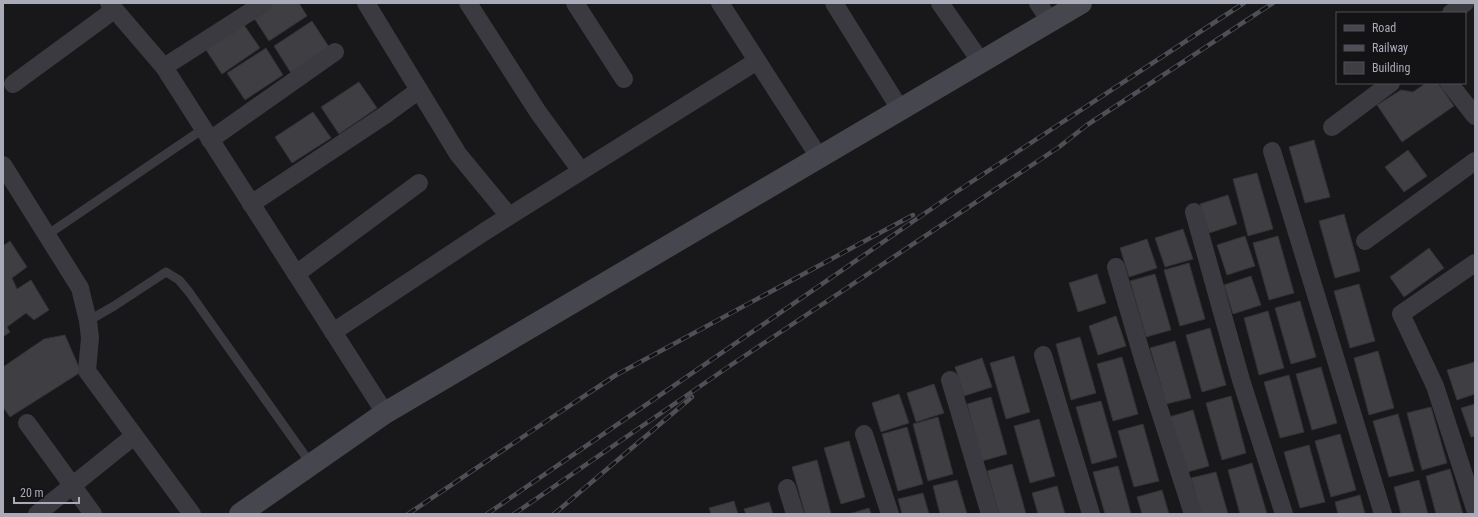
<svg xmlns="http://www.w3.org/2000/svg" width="1478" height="517" font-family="'Roboto Condensed',sans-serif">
  <rect width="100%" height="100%" fill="#181719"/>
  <!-- building -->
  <g fill="#3f3f43" stroke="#323135">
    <path d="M270 3H299L307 16 269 41 252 15Z"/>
    <path d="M312 21 329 47 291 73 274 46Z"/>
    <path d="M242 22 260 48 222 74 204 47Z"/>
    <path d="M266 48 283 75 245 100 227 73Z"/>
    <path d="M359 82 377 108 339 134 321 107Z"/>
    <path d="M1426 83H1438L1454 106 1402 142 1377 105 1401 90 1413 92Z"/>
    <path d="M313 112 331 138 292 163 275 137Z"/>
    <path d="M1314 140 1330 197 1305 203 1289 147Z"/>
    <path d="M1408 150 1427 176 1404 192 1385 167Z"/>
    <path d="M1257 173 1273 229 1248 236 1233 179Z"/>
    <path d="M1228 195 1237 224 1209 233 1200 204Z"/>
    <path d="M1344 214 1360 271 1335 278 1319 221Z"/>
    <path d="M1183 229 1193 259 1165 267 1155 238Z"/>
    <path d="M1245 236 1255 266 1227 275 1217 245Z"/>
    <path d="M1278 236 1294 293 1269 300 1253 243Z"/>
    <path d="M1147 239 1157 268 1129 277 1120 248Z"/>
    <path d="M10 241 27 267 12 278 17 289 31 280 49 310 34 320 26 313 7 327 10 332 3 337V246Z"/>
    <path d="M1429 248 1444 268 1404 297 1390 277Z"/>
    <path d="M1189 263 1205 319 1180 326 1164 270Z"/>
    <path d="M1097 274 1106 303 1078 312 1069 283Z"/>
    <path d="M1155 274 1171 330 1146 337 1130 281Z"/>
    <path d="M1251 276 1261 305 1233 314 1224 285Z"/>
    <path d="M1359 284 1375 341 1350 348 1334 291Z"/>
    <path d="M1300 301 1316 357 1291 364 1275 308Z"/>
    <path d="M1268 311 1284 368 1259 375 1244 318Z"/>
    <path d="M1116 316 1126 346 1098 355 1089 326Z"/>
    <path d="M1210 328 1226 385 1202 392 1186 335Z"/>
    <path d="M65 335 81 372 10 417 3 407V367L44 339Z"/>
    <path d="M1080 337 1096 393 1071 400 1056 344Z"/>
    <path d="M1175 341 1191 398 1166 404 1150 348Z"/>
    <path d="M1378 351 1394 408 1369 415 1354 358Z"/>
    <path d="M1014 356 1030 412 1006 419 990 363Z"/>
    <path d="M1122 357 1138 414 1113 421 1097 364Z"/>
    <path d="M982 358 992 387 964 396 955 367Z"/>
    <path d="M1475 362V394L1457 400 1447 370Z"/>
    <path d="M1321 367 1337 423 1312 430 1296 374Z"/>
    <path d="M1289 375 1304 432 1280 438 1264 382Z"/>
    <path d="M934 384 944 413 916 422 907 393Z"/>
    <path d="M899 394 909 423 881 432 872 403Z"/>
    <path d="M1231 396 1246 453 1222 460 1206 403Z"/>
    <path d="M991 397 1007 454 982 461 967 404Z"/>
    <path d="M1101 401 1117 457 1092 464 1076 407Z"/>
    <path d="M1475 404V436L1471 437 1461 408Z"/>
    <path d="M1431 407 1447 463 1422 470 1407 413Z"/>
    <path d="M1193 410 1209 466 1184 473 1169 417Z"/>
    <path d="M1398 414 1414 471 1389 477 1373 421Z"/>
    <path d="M938 417 953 474 928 481 913 424Z"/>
    <path d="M1039 419 1055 476 1030 483 1014 426Z"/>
    <path d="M1143 424 1159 481 1134 487 1118 431Z"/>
    <path d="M907 427 923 484 898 491 882 434Z"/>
    <path d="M1340 434 1356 490 1331 497 1315 441Z"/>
    <path d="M849 441 865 497 841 504 824 448Z"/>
    <path d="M1309 445 1325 502 1300 508 1284 452Z"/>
    <path d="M817 460 831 514H805L792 467Z"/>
    <path d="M1252 463 1267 514H1240L1228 470Z"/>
    <path d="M1012 464 1026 514H999L987 471Z"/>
    <path d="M1118 466 1131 514H1105L1093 472Z"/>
    <path d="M1450 469 1463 514H1436L1426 476Z"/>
    <path d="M1216 472 1228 514H1201L1191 478Z"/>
    <path d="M957 480 967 514H940L933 486Z"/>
    <path d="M1419 480 1428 514H1401L1394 487Z"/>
    <path d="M1057 486 1065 514H1038L1032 493Z"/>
    <path d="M1162 490 1169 514H1142L1137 497Z"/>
    <path d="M923 493 929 514H902L898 499Z"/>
    <path d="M1360 495 1365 514H1338L1335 502Z"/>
    <path d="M734 501 738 514H711L709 508Z"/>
    <path d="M769 502 773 514H746L744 509Z"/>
    <path d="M869 508 871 514H849Z"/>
  </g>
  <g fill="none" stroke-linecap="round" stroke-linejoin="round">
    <!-- lane -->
    <g stroke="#3a3a40" stroke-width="9">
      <path d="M47 235 203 129"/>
      <path d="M88 321 114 306 166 272 179 280 189 292 311 464"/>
    </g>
    <!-- street -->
    <g stroke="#3a3a40" stroke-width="18">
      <path d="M109 3 164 67 385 413"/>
      <path d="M366 3 458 154 509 216"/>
      <path d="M468 3 538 112 581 171"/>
      <path d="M575 3 624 79"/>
      <path d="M720 3 819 157"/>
      <path d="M834 3 900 109"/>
      <path d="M940 3 981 62"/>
      <path d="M1038 3 1050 21"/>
      <path d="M1451 13 1465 3"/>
      <path d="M164 67 264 3"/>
      <path d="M1449 83 1475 116"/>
      <path d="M13 84 114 10"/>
      <path d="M1332 127 1391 83"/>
      <path d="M210 140 335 52"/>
      <path d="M1272 151 1383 514"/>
      <path d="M3 165 80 288 88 321 90 338 87 371 192 514"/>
      <path d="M251 204 385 115 419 90"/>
      <path d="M1194 212 1241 380 1284 514"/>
      <path d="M1365 241 1475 161"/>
      <path d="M1475 263 1401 314 1435 386 1475 509"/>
      <path d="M1116 267 1143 359 1193 514"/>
      <path d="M296 274 419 183"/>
      <path d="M333 332 484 232 757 61"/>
      <path d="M1043 355 1091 514"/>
      <path d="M950 380 990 514"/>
      <path d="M27 423 93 514"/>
      <path d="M864 434 890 514"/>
      <path d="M787 488 795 514"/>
      <path d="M37 514 134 436"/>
    </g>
    <!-- secondary -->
    <path stroke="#46474e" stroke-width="22" d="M240 514 385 413 1081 3"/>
    <defs>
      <g id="rail">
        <path d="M408 514 545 422 616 375 913 215"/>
        <path d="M487 514 953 194 1244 3"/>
        <path d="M514 514 731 365 1059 147 1087 125 1273 3"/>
        <path d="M554 514 692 397"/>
      </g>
    </defs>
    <!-- rail casing -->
    <use href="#rail" stroke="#4f5057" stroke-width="4.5"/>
    <!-- rail -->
    <use href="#rail" stroke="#131214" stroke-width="3" stroke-dasharray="9" stroke-linecap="butt"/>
  </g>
  <!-- border -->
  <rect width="1478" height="517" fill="none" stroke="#aaabb9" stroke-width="8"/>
  <!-- legend -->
  <rect x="1336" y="12" width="130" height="72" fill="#131214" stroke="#4f4f56"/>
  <rect x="1344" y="25" width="20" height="6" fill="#46474e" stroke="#4f4f56"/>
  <text x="1372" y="32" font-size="12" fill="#aaabb9">Road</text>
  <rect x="1344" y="45" width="20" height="6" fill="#4f5057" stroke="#4f4f56"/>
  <text x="1372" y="52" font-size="12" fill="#aaabb9">Railway</text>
  <rect x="1344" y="62" width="20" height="12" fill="#3f3f43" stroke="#4f4f56"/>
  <text x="1372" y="72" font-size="12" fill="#aaabb9">Building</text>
  <!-- scale -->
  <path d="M14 497v6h65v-6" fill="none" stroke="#aaabb9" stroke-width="2"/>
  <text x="20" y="497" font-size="12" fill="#aaabb9" stroke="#131214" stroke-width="3" paint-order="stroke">20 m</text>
</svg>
